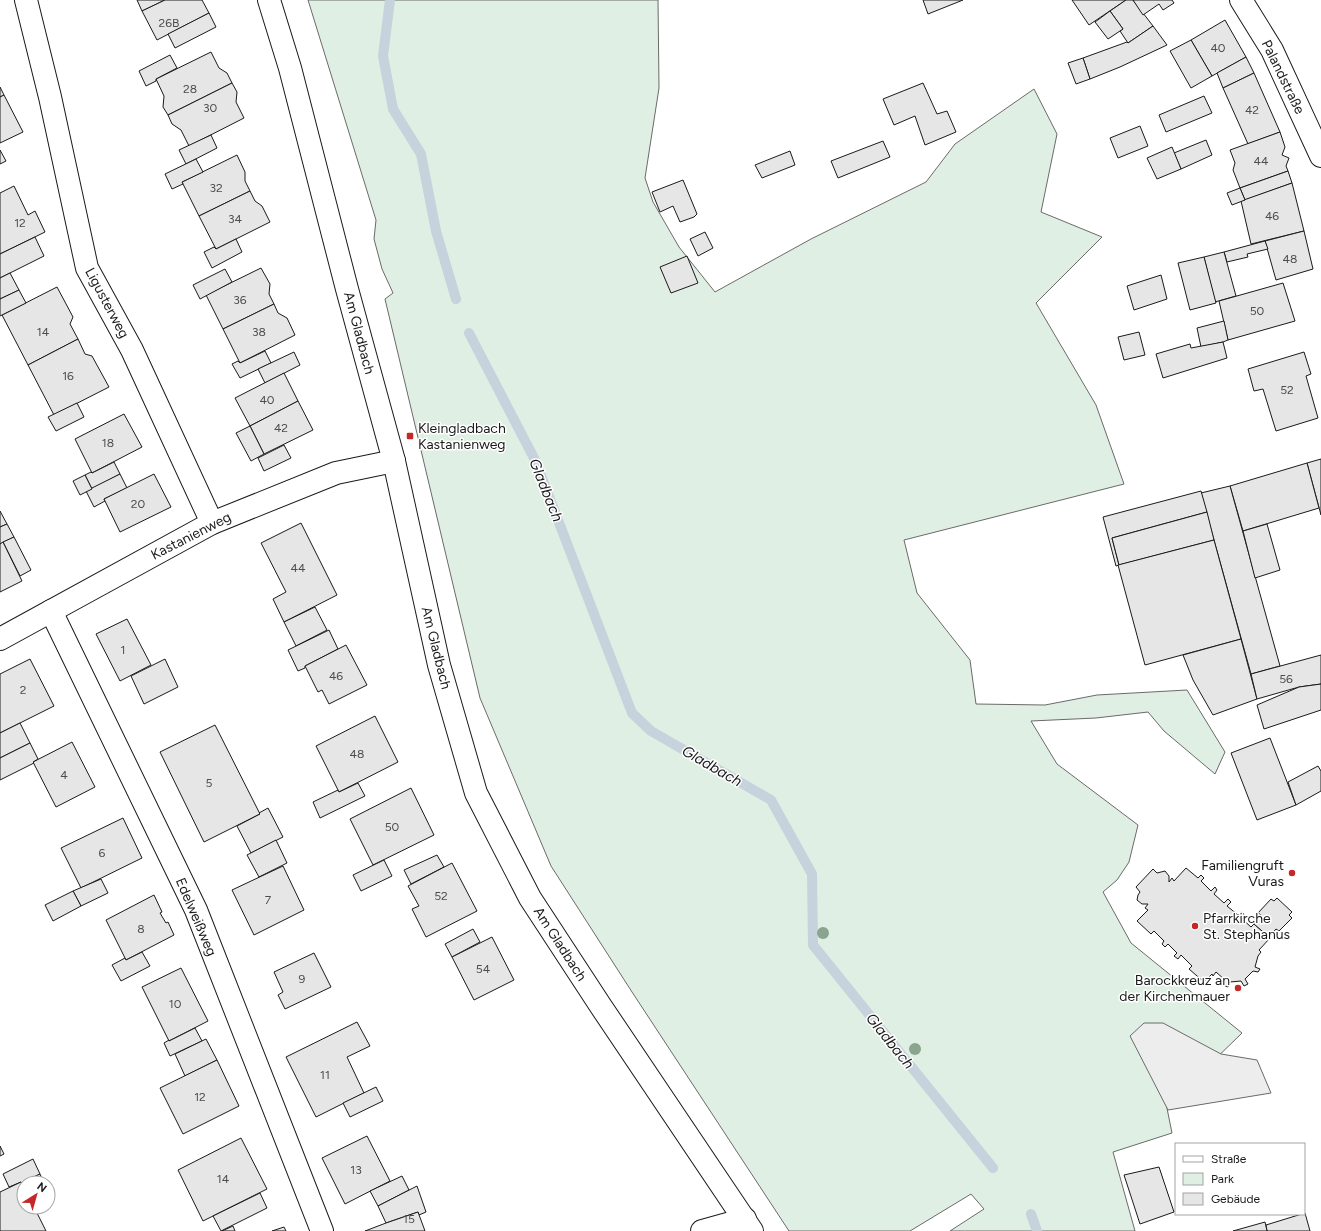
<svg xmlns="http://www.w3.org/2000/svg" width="1321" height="1231" font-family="Figtree,sans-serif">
  <rect width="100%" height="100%" fill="#fff"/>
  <!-- green -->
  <path fill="#e0efe3" stroke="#6a6a6a" d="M308 0H658L659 88 645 178 653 202 679 247 715 292 811 239 926 182 955 144 1034 89 1057 134 1041 212 1102 237 1036 303 1096 405 1124 484 904 540 917 593 970 660 976 704 1045 705 1097 695 1187 690 1225 752 1215 774 1164 731 1148 712 1096 718 1031 721 1057 764 1138 825 1129 862 1117 880 1103 892 1131 943 1242 1033 1204 1070 1156 1054 1172 1133 1113 1152 1135 1231H950L984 1209 971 1194 910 1231H789L632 992 551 866 480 698 385 299 393 293 382 269 374 239 376 220Z"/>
  <!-- parking -->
  <path fill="#ededed" stroke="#6a6a6a" d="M1144 1023H1163L1221 1054 1257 1060 1271 1093 1168 1110 1130 1036Z"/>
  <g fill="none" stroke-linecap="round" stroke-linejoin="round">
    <!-- stream -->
    <g stroke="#c6d2dc" stroke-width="10">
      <path d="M390 0 383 56 393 109 421 154 436 231 456 299"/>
      <path d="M469 333 535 460 632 713 651 731 771 800 812 874 813 945 993 1168"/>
      <path d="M1031 1214 1037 1231"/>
    </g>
  </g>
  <!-- building -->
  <g fill="#e6e6e6" stroke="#1a1a1a">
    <path d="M137 0H165L142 11Z"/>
    <path d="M165 0H202L209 13 157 40 142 11Z"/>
    <path d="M923 0H963L928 14Z"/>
    <path d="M1072 0H1126L1089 25Z"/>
    <path d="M1126 0H1133L1153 26 1128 43 1120 31 1123 29 1110 11Z"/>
    <path d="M1133 0H1172L1174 3 1163 10 1159 4 1143 15Z"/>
    <path d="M1110 11 1123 29 1108 39 1095 22Z"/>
    <path d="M209 13 216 27 175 48 168 34Z"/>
    <path d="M1225 20 1246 57 1212 76 1191 40Z"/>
    <path d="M1153 26 1167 45 1120 67 1090 79 1083 58 1127 42 1128 43Z"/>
    <path d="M1191 40 1212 76 1191 88 1170 51Z"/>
    <path d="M211 52 219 68 227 73 232 83 168 115 163 107 164 96 156 79Z"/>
    <path d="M170 55 177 68 156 79V81L146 86 139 71Z"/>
    <path d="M1246 57 1254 73 1223 88 1217 73Z"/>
    <path d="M1083 58 1090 79 1076 84 1068 63Z"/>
    <path d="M1254 73 1280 132 1248 144 1223 88Z"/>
    <path d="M232 83 237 92 236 102 244 118 189 146 181 130 172 124 168 115Z"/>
    <path d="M923 83 937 114 947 111 956 132 925 145 915 116 894 125 883 99Z"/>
    <path d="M0 87 4 95 0 97Z"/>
    <path d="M4 95 23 132 0 143V97Z"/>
    <path d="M1204 96 1212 113 1166 132 1159 115Z"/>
    <path d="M1140 126 1148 146 1118 158 1110 138Z"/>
    <path d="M1280 132 1285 147 1282 155 1289 158 1286 166 1288 171 1240 188 1233 170 1235 163 1230 150Z"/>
    <path d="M211 135 217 148 186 164 179 150Z"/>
    <path d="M1206 140 1212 155 1181 169 1174 153Z"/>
    <path d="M883 141 890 157 838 178 831 161Z"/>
    <path d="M1172 147 1181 169 1157 179 1147 158Z"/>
    <path d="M0 150 6 161 0 164Z"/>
    <path d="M790 151 795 165 762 178 755 165Z"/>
    <path d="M237 155 245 172V181L250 191 199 216 182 182Z"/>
    <path d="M196 159 203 172 182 182 183 184 172 189 165 174Z"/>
    <path d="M1288 171 1292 183 1245 200 1240 188Z"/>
    <path d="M683 180 697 214 694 217 680 222 673 206 660 212 652 192Z"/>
    <path d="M1292 183 1304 231 1251 244 1241 201Z"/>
    <path d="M14 186 28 215 35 211 45 232 0 254V193Z"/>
    <path d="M1240 188 1245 200 1232 205 1227 193Z"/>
    <path d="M250 191 255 201 262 206 270 222 216 249 199 216Z"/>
    <path d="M1304 231 1313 269 1276 280 1265 241Z"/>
    <path d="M705 232 713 248 698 256 690 239Z"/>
    <path d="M35 237 44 256 0 278V254Z"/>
    <path d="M236 239 242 252 212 268 204 252 214 247 216 249Z"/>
    <path d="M1265 241 1268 249 1247 254 1248 257 1227 262 1224 252Z"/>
    <path d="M1224 252 1236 296 1215 302 1204 257Z"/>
    <path d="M687 256 698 283 671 293 660 267Z"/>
    <path d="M1204 257 1216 303 1190 310 1178 263Z"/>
    <path d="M261 268 270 284 269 294 274 304 223 329 206 295Z"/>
    <path d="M225 269 232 282 200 299 193 285Z"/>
    <path d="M10 273 19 290 0 299V278Z"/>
    <path d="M1161 275 1167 299 1134 310 1127 286Z"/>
    <path d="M1283 283 1295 321 1228 340 1219 301Z"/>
    <path d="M57 287 73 317 70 324 78 339 28 365 2 315Z"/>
    <path d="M19 290 26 303 0 316V299Z"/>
    <path d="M274 304 278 313 287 318 295 335 240 363 223 329Z"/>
    <path d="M1224 321 1228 340 1223 342 1201 347 1197 328Z"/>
    <path d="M1139 332 1145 355 1124 360 1118 337Z"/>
    <path d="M78 339 85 354 92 356 109 387 54 415 28 365Z"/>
    <path d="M1223 342 1227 358 1163 378 1156 354 1190 344 1191 348Z"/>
    <path d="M265 351 271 363 240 378 232 364 238 361 240 363Z"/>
    <path d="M294 352 300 365 265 383 258 369Z"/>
    <path d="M1304 352 1311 374 1306 376 1318 418 1276 431 1263 389 1254 391 1248 369Z"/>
    <path d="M284 373 298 401 250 426 235 398Z"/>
    <path d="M298 401 313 430 264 454 250 426Z"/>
    <path d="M77 403 84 417 56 431 48 417Z"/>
    <path d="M124 414 142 447 92 473 75 439Z"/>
    <path d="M250 426 264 454 251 461 236 433Z"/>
    <path d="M284 445 291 458 264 471 258 458Z"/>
    <path d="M1321 459V515L1307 463Z"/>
    <path d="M114 462 120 474 92 489 85 475 91 472 92 473Z"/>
    <path d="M1307 463 1319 508 1243 531 1230 486Z"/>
    <path d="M120 474 127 488 104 499 105 501 94 507 86 491Z"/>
    <path d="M154 474 171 507 120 532 104 499Z"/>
    <path d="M85 475 92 489 80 495 73 481Z"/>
    <path d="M1230 486 1280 666 1251 674 1201 493Z"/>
    <path d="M1201 491 1207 512 1112 538 1119 565 1116 566 1103 517Z"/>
    <path d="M0 511 7 524 0 527Z"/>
    <path d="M1207 512 1214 540 1119 565 1112 538Z"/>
    <path d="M301 523 337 595 284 622 273 599 286 592 261 543Z"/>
    <path d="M7 524 14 537 0 544V527Z"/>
    <path d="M1267 524 1280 570 1255 578 1243 531Z"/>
    <path d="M14 537 31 570 20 576 3 542Z"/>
    <path d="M1214 540 1241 639 1145 665 1118 565Z"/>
    <path d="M3 542 22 581 0 592V544Z"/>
    <path d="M315 607 327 630 296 646 284 622Z"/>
    <path d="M127 619 151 665 120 681 96 634Z"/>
    <path d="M329 630 338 649 305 666V668L298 671 288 650Z"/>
    <path d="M1241 639 1257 699 1213 715 1193 680 1183 655Z"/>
    <path d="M346 645 367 685 329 704 322 690 318 692 305 666Z"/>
    <path d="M1321 655V684L1299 687 1257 699 1251 674Z"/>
    <path d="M30 659 54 706 0 733V674Z"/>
    <path d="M165 659 178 687 144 704 131 676Z"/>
    <path d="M1321 684V710L1264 729 1257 705 1299 687Z"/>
    <path d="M375 716 398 762 339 792 316 746Z"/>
    <path d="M20 723 30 743 0 758V733Z"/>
    <path d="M215 725 260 814 204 842 160 752Z"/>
    <path d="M1270 738 1296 805 1257 820 1231 753Z"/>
    <path d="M72 742 95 787 56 807 33 762Z"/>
    <path d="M30 743 38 759 33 762 34 763 0 780V758Z"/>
    <path d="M1318 766 1321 771V791L1296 805 1288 782Z"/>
    <path d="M358 783 365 796 320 818 313 802 338 790 339 792Z"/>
    <path d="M411 788 434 835 373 865 350 819Z"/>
    <path d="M268 808 283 837 251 853 237 826 260 814 259 813Z"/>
    <path d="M123 818 142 858 81 888 61 848Z"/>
    <path d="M276 840 287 863 259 877 247 855Z"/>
    <path d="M437 855 444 867 411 884 404 870Z"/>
    <path d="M384 860 392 876 361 891 353 875Z"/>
    <path d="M452 863 477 911 426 937 412 909 419 906 408 886Z"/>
    <path d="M283 866 304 910 254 935 232 890Z"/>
    <path d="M1186 868 1198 878 1201 875 1204 878 1201 881 1211 891 1215 887 1217 890 1214 894 1224 903 1228 899 1231 902 1227 906 1238 915 1241 912 1244 914 1241 918 1251 927 1254 924 1270 938 1259 950 1261 952 1258 956 1255 967 1260 969 1258 972 1253 971 1245 979 1248 984 1244 986 1241 981 1230 982 1228 987 1223 985 1225 980 1216 972 1213 976 1212 974 1204 982 1189 969 1192 966 1181 955 1178 959 1174 956 1177 953 1168 944 1165 947 1162 944 1164 941 1154 931 1151 934 1137 921 1148 910 1145 908 1148 904H1142L1137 900 1138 895 1140 892 1136 887 1153 869 1157 873 1165 871 1169 876V882L1172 878 1174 881Z"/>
    <path d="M101 879 108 893 81 906 73 891Z"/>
    <path d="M73 891 81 906 53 921 45 905Z"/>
    <path d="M154 895 162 912 160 913 166 923 168 922 174 935 126 960 106 920Z"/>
    <path d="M1277 898 1292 912 1289 915 1292 918 1279 931 1276 929 1269 937 1254 924 1261 915 1258 913 1271 899 1274 901Z"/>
    <path d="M473 929 480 942 452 957 445 944Z"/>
    <path d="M492 937 514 980 474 1000 452 957Z"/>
    <path d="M142 952 150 966 121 981 112 965 125 958 126 960Z"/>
    <path d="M314 953 331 987 285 1009 278 995 283 992 274 972Z"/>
    <path d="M181 968 208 1021 169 1041 142 987Z"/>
    <path d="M357 1022 370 1046 347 1057 364 1093 316 1117 286 1057Z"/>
    <path d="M195 1028 202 1041 170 1056 164 1043 169 1040V1041Z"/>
    <path d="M206 1039 217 1060 185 1076 175 1054Z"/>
    <path d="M217 1060 239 1106 183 1134 160 1088Z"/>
    <path d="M376 1087 383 1101 350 1117 343 1103Z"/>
    <path d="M367 1136 390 1181 345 1204 322 1158Z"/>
    <path d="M241 1138 267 1189 203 1221 178 1170Z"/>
    <path d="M0 1146 4 1154 0 1156Z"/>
    <path d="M33 1159 40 1174 21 1183V1182L9 1187 3 1174Z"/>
    <path d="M1159 1167 1174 1212 1140 1224 1124 1175Z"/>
    <path d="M40 1174 44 1183H24V1188L21 1183Z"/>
    <path d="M402 1176 409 1190 378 1206 370 1191Z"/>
    <path d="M21 1182 24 1188V1207H34L46 1231H0V1192Z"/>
    <path d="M417 1186 426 1212 419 1215 418 1212 386 1223 378 1206Z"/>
    <path d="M260 1193 267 1208 221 1231 213 1216Z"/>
    <path d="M418 1212 425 1231H365L386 1223Z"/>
    <path d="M1305 1213 1310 1231H1267L1266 1225Z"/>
    <path d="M1265 1222 1267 1231H1233Z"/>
    <path d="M233 1226 235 1231H222Z"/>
    <path d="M284 1227 286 1231H272Z"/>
  </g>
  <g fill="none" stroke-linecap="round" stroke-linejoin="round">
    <defs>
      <g id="street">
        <path d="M26 0 50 97 87 268 132 350 212 523"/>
        <path d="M269 0 290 68 347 289 394 461 439 665 476 793 530 898 600 1005 752 1231"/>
        <path d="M51 611 196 910 322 1231"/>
        <path d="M0 639 212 523 336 473 394 461"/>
        <path d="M702 1231 745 1219"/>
      </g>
      <path id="secondary" d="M1241 0 1272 50 1321 156"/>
    </defs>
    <!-- street casing -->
    <use href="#street" stroke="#1a1a1a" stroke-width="24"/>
    <!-- secondary casing -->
    <use href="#secondary" stroke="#1a1a1a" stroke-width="24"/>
    <!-- street -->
    <use href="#street" stroke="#fff" stroke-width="22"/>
    <!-- secondary -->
    <use href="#secondary" stroke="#fff" stroke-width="22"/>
  </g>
  <!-- trees -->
  <g fill="#8aa48f">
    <circle cx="823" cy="933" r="6"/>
    <circle cx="915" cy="1049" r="6"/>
  </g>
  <!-- markers -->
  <g fill="#c62828" stroke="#fff" stroke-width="1.5">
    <rect x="406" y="432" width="8" height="8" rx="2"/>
    <circle cx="1292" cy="873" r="4"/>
    <circle cx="1195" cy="926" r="4"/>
    <circle cx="1238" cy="988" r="4"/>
  </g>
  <g text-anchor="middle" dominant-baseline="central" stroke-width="3" stroke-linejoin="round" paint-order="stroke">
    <!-- number labels -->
    <g font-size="12" fill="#4d4d4d">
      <text x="169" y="23">26B</text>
      <text x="1218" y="48">40</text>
      <text x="190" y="89">28</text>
      <text x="210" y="108">30</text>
      <text x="1252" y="110">42</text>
      <text x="1261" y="161">44</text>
      <text x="216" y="188">32</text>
      <text x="1272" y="216">46</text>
      <text x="235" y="219">34</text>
      <text x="20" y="223">12</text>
      <text x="1290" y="259">48</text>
      <text x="240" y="300">36</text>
      <text x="1257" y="311">50</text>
      <text x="43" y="332">14</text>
      <text x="259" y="332">38</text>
      <text x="68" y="376">16</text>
      <text x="1287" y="390">52</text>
      <text x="267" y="400">40</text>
      <text x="281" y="428">42</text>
      <text x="108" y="443">18</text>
      <text x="138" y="504">20</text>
      <text x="298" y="568">44</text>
      <text x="123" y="650">1</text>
      <text x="336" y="676">46</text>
      <text x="1286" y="679">56</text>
      <text x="23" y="690">2</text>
      <text x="357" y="754">48</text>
      <text x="64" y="775">4</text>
      <text x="209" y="783">5</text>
      <text x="392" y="827">50</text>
      <text x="102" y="853">6</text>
      <text x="441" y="896">52</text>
      <text x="268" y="900">7</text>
      <text x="141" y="929">8</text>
      <text x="483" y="969">54</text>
      <text x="302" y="979">9</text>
      <text x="175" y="1004">10</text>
      <text x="325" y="1075">11</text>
      <text x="200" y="1097">12</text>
      <text x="356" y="1170">13</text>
      <text x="223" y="1179">14</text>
      <text x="409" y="1219">15</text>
    </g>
    <!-- street labels -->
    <g font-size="14" fill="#1a1a1a" stroke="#fff">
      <text transform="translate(1283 77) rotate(64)">Palandstraße</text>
      <text transform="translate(107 303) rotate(62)">Ligusterweg</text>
      <text transform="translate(359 333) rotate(75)">Am Gladbach</text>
      <text transform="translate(191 536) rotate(-27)">Kastanienweg</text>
      <text transform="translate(436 648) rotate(76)">Am Gladbach</text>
      <text transform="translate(196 917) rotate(67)">Edelweißweg</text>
      <text transform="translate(560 944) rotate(57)">Am Gladbach</text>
    </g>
    <!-- poi labels -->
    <g font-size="14" fill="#1a1a1a" stroke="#fff" text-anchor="start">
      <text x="418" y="428">Kleingladbach<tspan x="418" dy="16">Kastanienweg</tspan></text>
      <text x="1284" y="865" text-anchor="end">Familiengruft<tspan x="1284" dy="16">Vuras</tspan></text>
      <text x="1203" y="918">Pfarrkirche<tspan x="1203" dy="16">St. Stephanus</tspan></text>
      <text x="1230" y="980" text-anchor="end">Barockkreuz an<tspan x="1230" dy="16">der Kirchenmauer</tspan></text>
    </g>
    <!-- water labels -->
    <g font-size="15" font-style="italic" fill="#1a1a1a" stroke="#fff">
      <text transform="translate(546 490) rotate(68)">Gladbach</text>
      <text transform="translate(712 766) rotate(30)">Gladbach</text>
      <text transform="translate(890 1041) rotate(51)">Gladbach</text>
    </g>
  </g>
  <!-- legend -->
  <rect x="1175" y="1143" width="130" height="72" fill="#ffffff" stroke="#a3a3a3"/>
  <rect x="1183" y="1156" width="20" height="6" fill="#ffffff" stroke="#a3a3a3"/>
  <text x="1211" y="1163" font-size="12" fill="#1a1a1a">Straße</text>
  <rect x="1183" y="1173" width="20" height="12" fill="#e0efe3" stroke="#a3a3a3"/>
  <text x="1211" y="1183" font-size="12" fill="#1a1a1a">Park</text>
  <rect x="1183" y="1193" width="20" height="12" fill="#e6e6e6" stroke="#a3a3a3"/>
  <text x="1211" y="1203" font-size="12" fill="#1a1a1a">Gebäude</text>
  <!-- north arrow -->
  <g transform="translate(36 1195) rotate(37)"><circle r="19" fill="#ffffff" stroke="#a3a3a3"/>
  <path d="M0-3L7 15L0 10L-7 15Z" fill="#c62828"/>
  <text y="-6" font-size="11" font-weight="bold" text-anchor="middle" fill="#1a1a1a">N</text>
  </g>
</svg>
